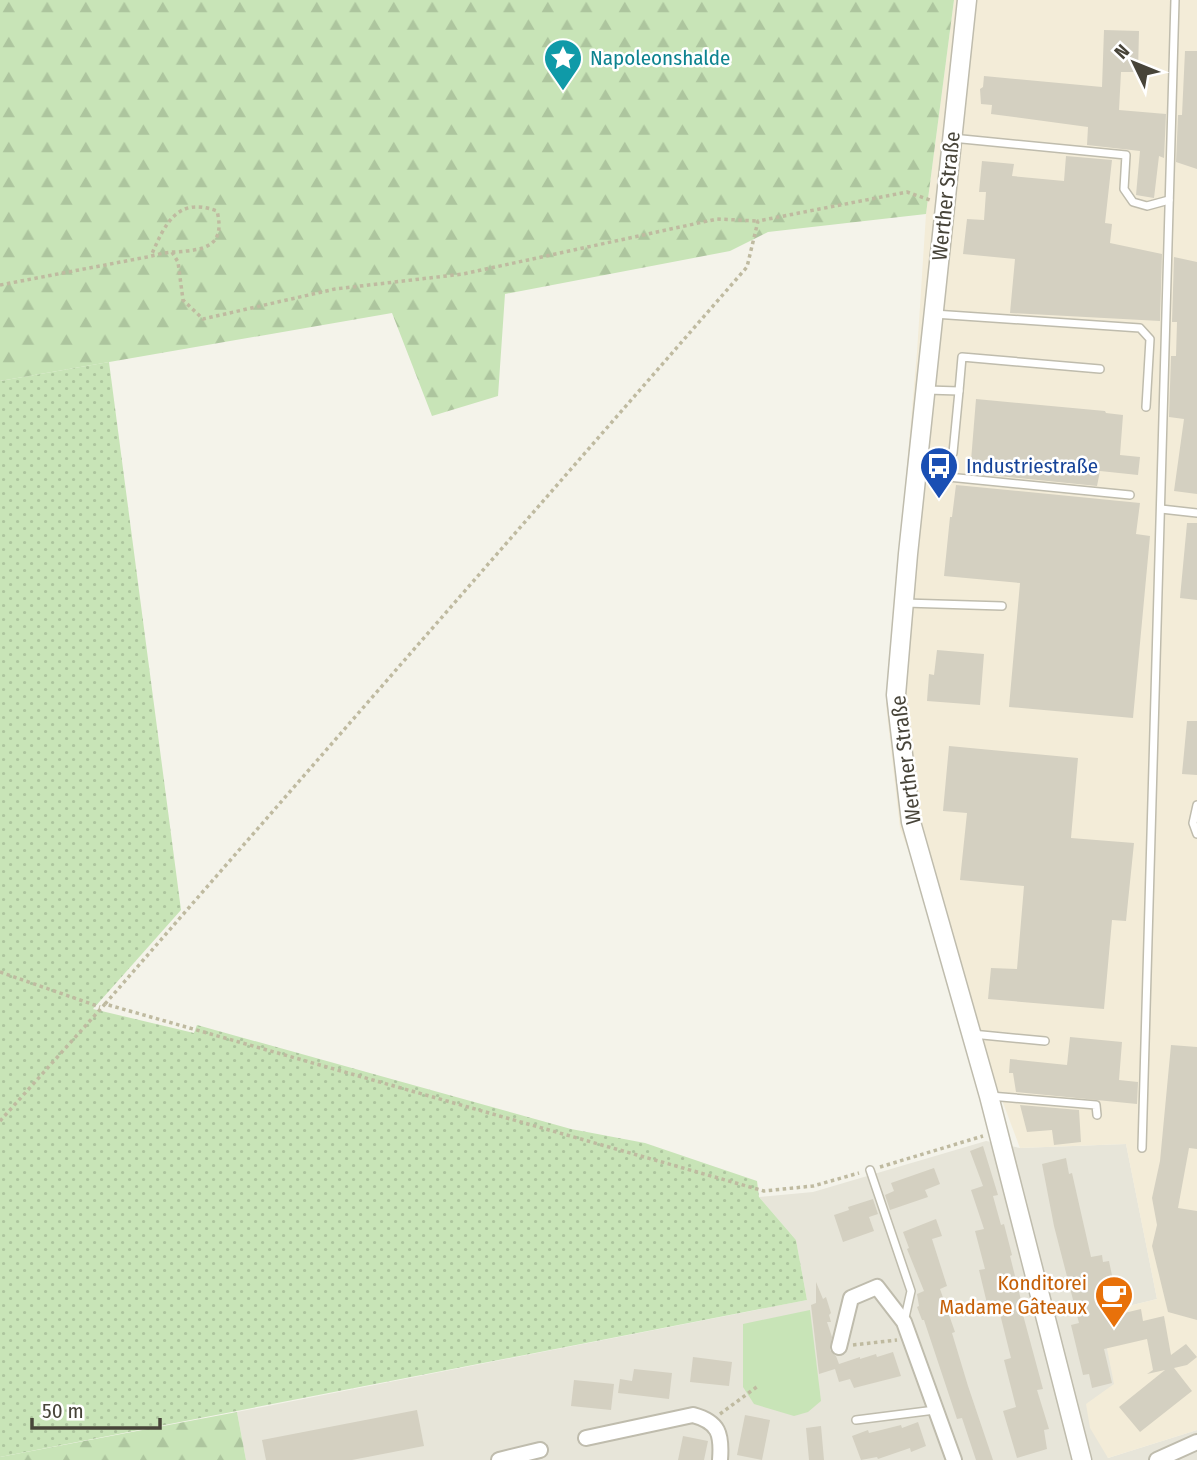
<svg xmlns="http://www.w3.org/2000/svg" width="1197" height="1460" font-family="'Fira Sans Condensed',sans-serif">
  <defs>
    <pattern id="grass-dots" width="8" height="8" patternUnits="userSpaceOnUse" patternTransform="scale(1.75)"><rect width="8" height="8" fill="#c8e4b7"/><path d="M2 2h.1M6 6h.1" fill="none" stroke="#adc59e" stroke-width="1.8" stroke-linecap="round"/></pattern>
    <pattern id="forest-firs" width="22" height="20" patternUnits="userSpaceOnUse" patternTransform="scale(1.75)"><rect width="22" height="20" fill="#c8e4b7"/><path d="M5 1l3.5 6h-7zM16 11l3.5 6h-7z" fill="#adc59e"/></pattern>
  </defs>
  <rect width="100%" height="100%" fill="#f4f3ea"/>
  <!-- residential -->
  <path fill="#e7e5d9" d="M986 1141 1020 1148 1126 1144 1157 1299 1100 1313 1115 1384 1087 1404 1108 1458 1197 1430V1460H246L237 1412 807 1300 796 1240 759 1197 813 1192Z"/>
  <!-- commercial -->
  <path fill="#f3ecd8" d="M954 0H1197V1430L1108 1458 1090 1428 1086 1404 1114 1384 1100 1313 1157 1299 1126 1144 1020 1148 900 828 886 705 917 352 926 214Z"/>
  <!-- grass -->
  <path fill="url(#grass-dots)" d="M109 362 181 910 93 1009 194 1033 197 1025 571 1129 645 1143 757 1181 759 1197 796 1240 807 1300 0 1457V381Z"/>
  <!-- forest -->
  <g fill="url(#forest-firs)">
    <path d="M0 0H954L926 214 768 232 730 251 505 294 498 396 432 416 392 313 0 381Z"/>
    <path d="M237 1412 246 1460H0V1457Z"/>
  </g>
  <!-- green -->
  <path fill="#c8e4b7" d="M810 1310 821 1401 808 1412 794 1416 754 1404 743 1387V1324Z"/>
  <!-- building -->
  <g fill="#d4d0c1">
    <path d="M1104 30 1139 31 1138 72H1121L1119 110 1166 114 1164 158 1159 156 1154 198 1136 195 1140 151 1087 145 1088 127 991 114 992 105 981 104 980 89 983 87 984 76 1102 87Z"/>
    <path d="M1185 51H1197V169L1176 162 1178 115H1182Z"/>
    <path d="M1066 156 1112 160 1105 223 1112 224 1110 243 1162 254 1160 321 1010 313 1015 259 963 254 967 219 984 220 986 192H979L982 161 1014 164 1012 176 1064 181Z"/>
    <path d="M1174 257 1197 262V494L1174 491 1184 419 1169 417 1171 356H1176L1177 322H1172Z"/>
    <path d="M976 399 1105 411 1106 413 1123 415 1120 455 1140 457 1138 475 1100 471 1097 486 970 473Z"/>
    <path d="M956 485 1140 503 1136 534 1150 536 1133 718 1009 707 1020 583 944 576 950 517H952Z"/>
    <path d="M1187 523H1197V600L1180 598Z"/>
    <path d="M937 650 984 654 980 705 927 701 929 674 934 675Z"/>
    <path d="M1187 721H1197V775L1182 774Z"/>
    <path d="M949 746 1078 758 1071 838 1134 843 1126 921 1112 920 1104 1009 988 999 991 968 1017 969 1024 886 960 880 967 813 943 811Z"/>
    <path d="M1070 1037 1122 1042 1119 1080 1138 1082 1137 1104 1016 1092 1013 1073H1009L1010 1059 1067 1065Z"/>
    <path d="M1171 1045 1197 1047V1149L1189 1148 1178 1208 1197 1211V1320L1168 1312 1152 1246 1157 1225 1152 1198 1160 1161Z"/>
    <path d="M1020 1105 1079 1110 1081 1142 1054 1145 1052 1130 1027 1132Z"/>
    <path d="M983 1146 998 1195 993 1196 1001 1225 1004 1224 1012 1255 1010 1256 1021 1300H1019L1043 1389 1037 1390 1049 1429 1044 1430 1047 1449 1017 1458 1003 1411 1016 1407 1004 1360 1011 1358 1000 1314 990 1316 979 1270 985 1269 975 1231 984 1229 971 1190 983 1186 970 1151Z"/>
    <path d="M1066 1158 1069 1174 1072 1173 1091 1257 1102 1255 1103 1262 1109 1261 1120 1314 1141 1309 1143 1321 1164 1316 1171 1355 1186 1344 1197 1357 1187 1365 1174 1368 1192 1391 1140 1432 1119 1407 1165 1370 1147 1374 1153 1370 1147 1339 1104 1349 1112 1383 1092 1388 1089 1374 1083 1375 1071 1325 1079 1323 1054 1226 1042 1164Z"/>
    <path d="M934 1168 940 1184 925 1190 928 1197 890 1210 885 1195 894 1191 891 1183Z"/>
    <path d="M873 1199 878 1214 869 1217 874 1231 843 1242 834 1215 849 1210 848 1207Z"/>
    <path d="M936 1219 942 1236 932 1239 947 1286 940 1289 955 1332 952 1333 968 1386 993 1460H976L962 1418 957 1419 924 1320H922L917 1307 919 1306 917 1294 924 1291 907 1249 909 1248 903 1232Z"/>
    <path d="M816 1282 823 1299 826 1297 831 1313 829 1315 831 1322H825H827L832 1337 830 1350 836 1356 839 1364 860 1357V1359L876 1354 877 1357 893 1352 901 1376 854 1388 850 1379 839 1382 835 1369 819 1374 811 1305 816 1303Z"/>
    <path d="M693 1357 732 1362 729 1386 690 1382Z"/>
    <path d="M634 1369 672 1373 669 1399 618 1393 620 1379 632 1381Z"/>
    <path d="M574 1380 614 1384 611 1410 571 1406Z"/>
    <path d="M417 1410 424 1446 352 1460H266L262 1440Z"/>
    <path d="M745 1415 770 1420 762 1460 737 1455Z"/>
    <path d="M918 1422 926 1446 911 1452 910 1448 878 1459 877 1457 861 1460 852 1436 868 1430 869 1433 901 1425 902 1428Z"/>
    <path d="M821 1426 824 1460H809L806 1428Z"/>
    <path d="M683 1436 708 1441 704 1460H678Z"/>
  </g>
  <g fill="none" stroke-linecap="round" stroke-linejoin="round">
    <defs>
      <g id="service">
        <path d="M952 138 1126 155 1124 189 1133 202 1147 206 1169 200"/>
        <path d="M934 314 1140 328 1150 339 1146 407"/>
        <path d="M927 390 959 391 962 357 1100 369"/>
        <path d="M953 453 959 391"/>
        <path d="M918 474 1130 495"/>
        <path d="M1161 509 1197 513"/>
        <path d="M905 603 1002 606"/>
        <path d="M1197 805 1193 823 1197 834"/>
        <path d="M972 1034 1045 1041"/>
        <path d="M990 1096 1096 1105 1097 1115"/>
        <path d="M1142 1148 1175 0"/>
        <path d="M870 1170 911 1291 904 1322"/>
        <path d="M856 1420 935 1410"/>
      </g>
      <g id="minor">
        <path d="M839 1347 851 1298 877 1287 904 1322 954 1460"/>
        <path d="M586 1438 693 1415C719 1422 722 1434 720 1460"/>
        <path d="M499 1460 540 1450"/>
        <path d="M1157 1460 1197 1442"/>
      </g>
      <path id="tertiary" d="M967 0 908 554 896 695 911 822 989 1096 1082 1460"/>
    </defs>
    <!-- service casing -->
    <use href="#service" stroke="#bfbcad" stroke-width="10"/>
    <!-- minor casing -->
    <use href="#minor" stroke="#bfbcad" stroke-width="18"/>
    <!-- tertiary casing -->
    <use href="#tertiary" stroke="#bfbcad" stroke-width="21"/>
    <!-- path -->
    <g stroke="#bfbaa0" stroke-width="3.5" stroke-dasharray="3.5 3.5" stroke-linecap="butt">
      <path d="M172 252 178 262 183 300 203 319 335 289 463 274 717 219 758 221"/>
      <path d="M0 285 147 257C156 255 166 252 175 252 204 250 226 247 217 211 177 196 165 224 151 256"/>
      <path d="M0 972 100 1007"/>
      <path d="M105 1004 747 267 758 221 907 192 930 200"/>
      <path d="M0 1121 105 1004 764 1191 813 1186 859 1173"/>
      <path d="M880 1167 983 1136"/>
      <path d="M853 1345 897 1340"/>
      <path d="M720 1414 758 1386"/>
    </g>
    <!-- service -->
    <use href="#service" stroke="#fff" stroke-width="7"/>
    <!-- minor -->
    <use href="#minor" stroke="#fff" stroke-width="14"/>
    <!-- tertiary -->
    <use href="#tertiary" stroke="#fff" stroke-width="18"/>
  </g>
  <!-- icons -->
  <defs>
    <symbol id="sight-pin" viewBox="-11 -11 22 30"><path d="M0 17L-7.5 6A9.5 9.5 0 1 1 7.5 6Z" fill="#0f9aa8" stroke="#fff"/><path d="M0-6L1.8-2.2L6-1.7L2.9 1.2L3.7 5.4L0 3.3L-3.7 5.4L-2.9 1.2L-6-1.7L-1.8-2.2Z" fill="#fff"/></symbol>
    <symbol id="bus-pin" viewBox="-11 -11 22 30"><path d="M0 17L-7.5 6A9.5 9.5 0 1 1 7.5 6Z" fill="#1a4fb4" stroke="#fff"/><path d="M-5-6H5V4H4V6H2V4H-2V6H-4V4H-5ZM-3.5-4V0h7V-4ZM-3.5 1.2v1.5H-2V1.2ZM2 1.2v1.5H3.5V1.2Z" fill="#fff"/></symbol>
    <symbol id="cafe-pin" viewBox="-11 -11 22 30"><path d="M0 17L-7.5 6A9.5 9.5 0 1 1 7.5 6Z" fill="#e8710a" stroke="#fff"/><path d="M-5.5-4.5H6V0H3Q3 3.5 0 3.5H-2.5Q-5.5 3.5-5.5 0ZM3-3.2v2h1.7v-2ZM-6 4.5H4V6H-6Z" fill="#fff"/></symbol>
  </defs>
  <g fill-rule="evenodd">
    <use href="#sight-pin" x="541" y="36" width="44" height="60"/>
    <use href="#bus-pin" x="917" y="444" width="44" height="60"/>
    <use href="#cafe-pin" x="1092" y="1273" width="44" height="60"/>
  </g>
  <g text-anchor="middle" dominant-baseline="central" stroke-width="5" stroke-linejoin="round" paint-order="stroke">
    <!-- culture labels -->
    <g font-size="21" fill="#0d838f" stroke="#fff" text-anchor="start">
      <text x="590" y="58">Napoleonshalde</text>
    </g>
    <!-- street labels -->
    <g font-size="21" fill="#474439" stroke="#fff">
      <text transform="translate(946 196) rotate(-84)">Werther Straße</text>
      <text transform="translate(906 760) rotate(-97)">Werther Straße</text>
    </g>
    <!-- transit labels -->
    <g font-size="21" fill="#164399" stroke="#fff" text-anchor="start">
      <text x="966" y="466">Industriestraße</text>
    </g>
    <!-- food labels -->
    <g font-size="21" fill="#c56008" stroke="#fff" text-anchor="end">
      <text x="1087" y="1283">Konditorei<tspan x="1087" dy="24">Madame Gâteaux</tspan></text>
    </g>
  </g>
  <!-- north arrow -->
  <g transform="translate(1134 63) rotate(313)" stroke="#ffffff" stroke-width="5" paint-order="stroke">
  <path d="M0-5L12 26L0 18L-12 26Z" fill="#474439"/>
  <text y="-10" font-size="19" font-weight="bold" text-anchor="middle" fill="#474439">N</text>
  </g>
  <!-- scale -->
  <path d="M32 1418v10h128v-10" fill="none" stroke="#474439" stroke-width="3.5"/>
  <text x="42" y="1418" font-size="21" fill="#474439" stroke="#ffffff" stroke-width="5" paint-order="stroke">50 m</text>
</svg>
